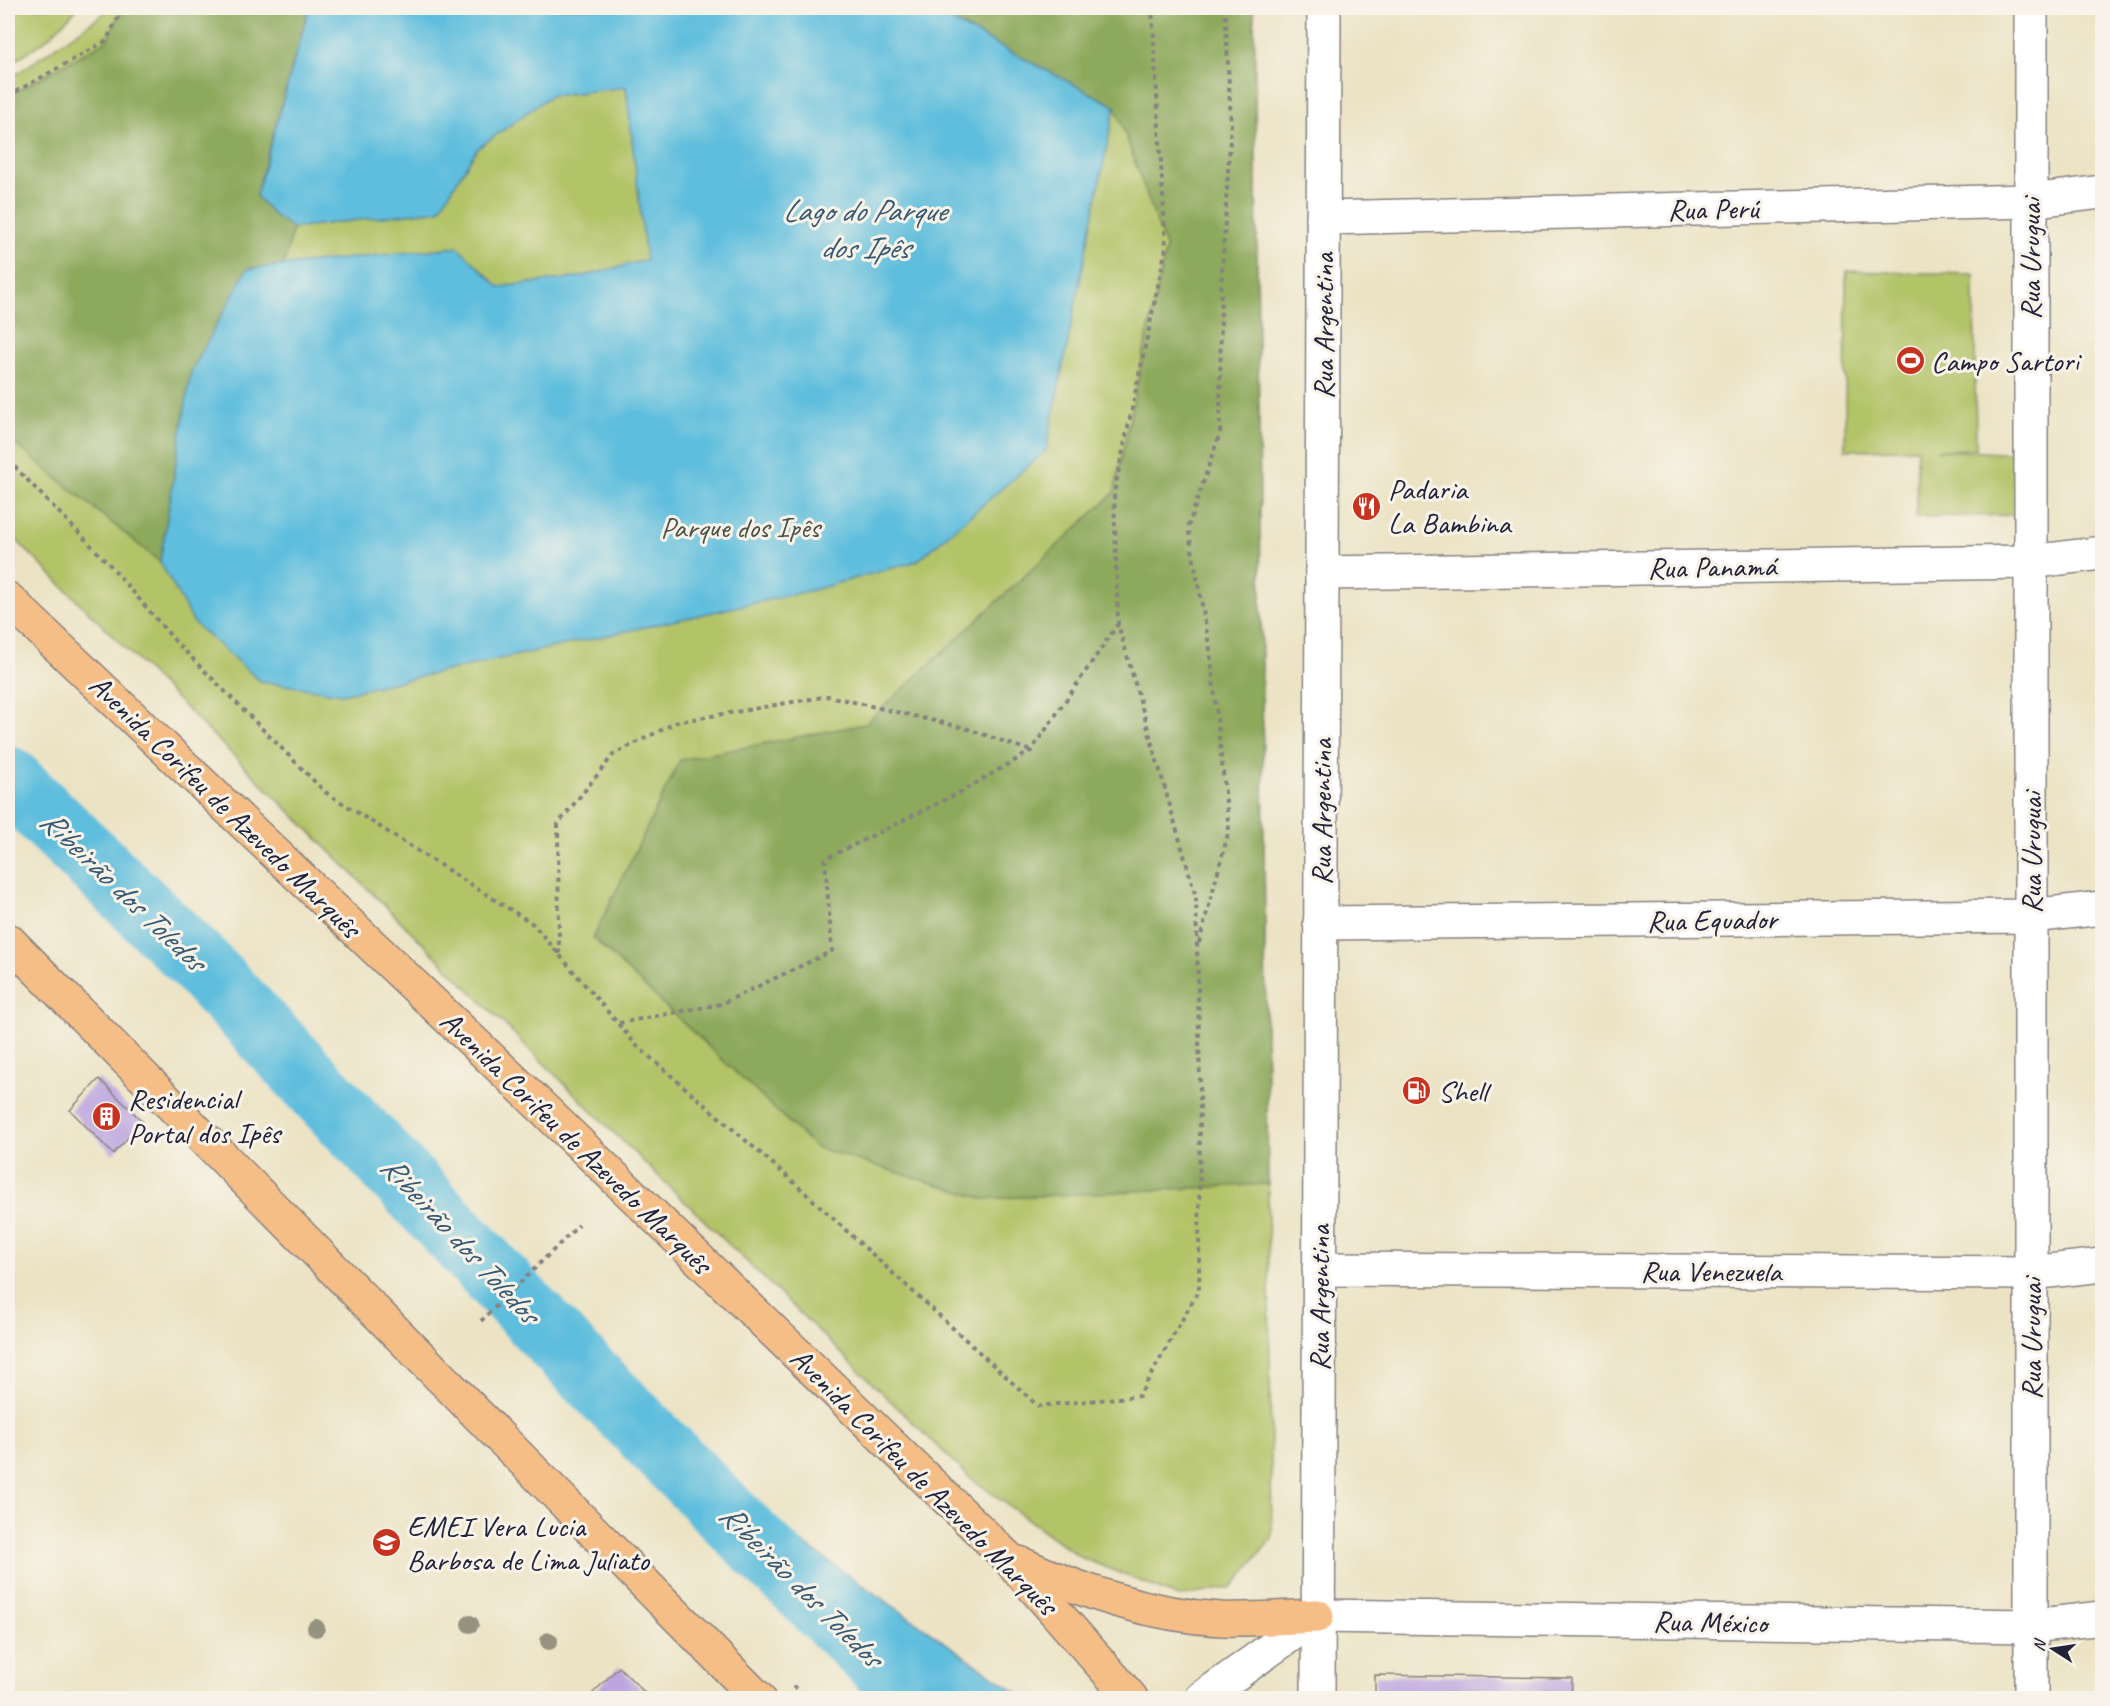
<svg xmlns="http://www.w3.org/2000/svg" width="2110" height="1706" font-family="Caveat,sans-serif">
  <rect width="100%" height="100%" fill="#f7f3e8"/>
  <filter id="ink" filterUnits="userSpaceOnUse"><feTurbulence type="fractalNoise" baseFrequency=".0167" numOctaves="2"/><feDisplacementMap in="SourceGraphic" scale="12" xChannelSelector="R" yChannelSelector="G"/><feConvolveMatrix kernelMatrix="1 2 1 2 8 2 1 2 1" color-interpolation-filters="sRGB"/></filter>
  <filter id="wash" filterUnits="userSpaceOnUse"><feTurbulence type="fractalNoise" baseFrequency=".008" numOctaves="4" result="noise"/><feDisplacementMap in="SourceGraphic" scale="24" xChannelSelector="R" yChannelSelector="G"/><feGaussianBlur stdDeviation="1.35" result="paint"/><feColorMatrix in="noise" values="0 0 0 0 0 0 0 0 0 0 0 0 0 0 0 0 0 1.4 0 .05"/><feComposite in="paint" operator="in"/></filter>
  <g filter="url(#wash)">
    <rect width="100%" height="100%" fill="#ece3c4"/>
    <!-- green -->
    <g fill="#b2c367" stroke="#6a7251" stroke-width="1.5">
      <path d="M8 8H78L46 40 8 65Z"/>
      <path d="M112 8H1254L1272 1538 1233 1587 1179 1597 1080 1557 969 1477 618 1137 8 532V80Z"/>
      <path d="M1846 271 1974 274 1976 449 1936 450 2024 454 2020 515 1916 517 1917 449 1845 450Z"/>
    </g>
    <!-- forest -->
    <g fill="#8da95c" stroke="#58664c" stroke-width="1.5">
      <path d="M123 8H309L256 195 274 215 293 228 284 265 247 269 191 372 160 562 8 438V96L106 41Z"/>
      <path d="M927 8H1254L1268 1184 984 1199 815 1147 593 938 680 760 865 724 1114 493 1166 248 1115 106Z"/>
    </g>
    <!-- water -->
    <g fill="#5fbedd" stroke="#40708c" stroke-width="1.5">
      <path d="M309 8H927L1115 106 1046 451 917 561 817 589 342 694 260 681 194 623 160 562 191 372 247 269 458 247 499 287 580 277 646 260 626 87 550 96 477 149 439 210 293 228 274 215 256 196Z"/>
      <path d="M8 747 315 1047 785 1531 1025 1698H915L747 1535 567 1353 198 962 8 779Z"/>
    </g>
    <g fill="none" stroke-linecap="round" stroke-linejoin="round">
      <!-- river -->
      <path stroke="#5fbedd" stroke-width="66" d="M8 779 198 962 567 1353 747 1535 915 1698"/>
    </g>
    <g id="blocks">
      <!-- building -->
      <g fill="#bda6df">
        <path d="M99 1079 143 1122 113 1154 70 1110Z"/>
        <path d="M619 1667 650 1698H588Z"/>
        <path d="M1375 1675 1572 1678 1571 1698H1375Z"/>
      </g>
    </g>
  </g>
  <g filter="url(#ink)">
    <use href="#blocks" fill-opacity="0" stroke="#878280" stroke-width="1.5"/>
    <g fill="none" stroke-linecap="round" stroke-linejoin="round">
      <defs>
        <g id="minor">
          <path d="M2031 8V1698"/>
          <path d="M1323 218 2030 201 2102 192"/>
          <path d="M1322 573 2031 562 2102 553"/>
          <path d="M1320 923 2031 916 2102 908"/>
          <path d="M1319 1269 2031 1273 2102 1265"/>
          <path d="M1317 1616 2031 1626 2102 1618"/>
          <path d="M1202 1698 1317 1616"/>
          <path d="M1318 1698 1324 8"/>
        </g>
        <g id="major">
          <path d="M8 599 527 1093 1008 1558 1131 1698"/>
          <path d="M8 940 758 1698"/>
          <path d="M1019 1563C1083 1592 1150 1615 1221 1619 1252 1620 1285 1617 1317 1616"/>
        </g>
      </defs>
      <!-- minor casing -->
      <use href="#minor" stroke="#878280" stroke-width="36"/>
      <!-- major casing -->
      <use href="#major" stroke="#878280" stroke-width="36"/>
      <!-- path -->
      <g stroke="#878280" stroke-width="4" stroke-dasharray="4.5 4.5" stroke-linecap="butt">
        <path d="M8 96 106 41 123 8"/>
        <path d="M8 460 110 565 175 641 325 792 533 924 637 1046 789 1178 1038 1406 1139 1396 1199 1290 1200 1085 1196 897 1118 624 1114 493 1166 248 1152 8"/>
        <path d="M1199 943 1229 830 1210 650 1188 527 1220 433 1221 288 1231 123 1225 8"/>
        <path d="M559 954 558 824 614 754 677 722 828 696 965 728 1031 751"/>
        <path d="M619 1023 721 1004 832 951 825 859 959 793 1031 751 1118 624"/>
        <path d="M481 1321 579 1225"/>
        <path d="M793 1686 806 1698"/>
      </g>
      <!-- minor -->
      <use href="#minor" stroke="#fff" stroke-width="33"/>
      <!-- major -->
      <use href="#major" stroke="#f6be87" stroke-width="33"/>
    </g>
    <!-- trees -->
    <g fill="#959380">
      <circle cx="470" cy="1624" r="9"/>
      <circle cx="316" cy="1628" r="9"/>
      <circle cx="549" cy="1641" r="9"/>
    </g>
  </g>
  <!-- icons -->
  <defs>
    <symbol id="stadium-disc" viewBox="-11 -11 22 22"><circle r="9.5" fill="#c8321e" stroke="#f7f3e8"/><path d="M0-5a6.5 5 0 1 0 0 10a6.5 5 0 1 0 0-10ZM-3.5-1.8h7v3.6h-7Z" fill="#fff"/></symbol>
    <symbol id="restaurant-disc" viewBox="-11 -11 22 22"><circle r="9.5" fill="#c8321e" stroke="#f7f3e8"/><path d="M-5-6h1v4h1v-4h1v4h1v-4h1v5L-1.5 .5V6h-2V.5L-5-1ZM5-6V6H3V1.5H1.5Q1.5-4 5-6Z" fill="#fff"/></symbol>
    <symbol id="fuel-disc" viewBox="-11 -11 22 22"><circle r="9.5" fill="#c8321e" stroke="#f7f3e8"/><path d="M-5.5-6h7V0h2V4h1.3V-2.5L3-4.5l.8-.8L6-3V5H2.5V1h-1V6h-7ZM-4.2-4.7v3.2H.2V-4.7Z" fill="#fff"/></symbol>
    <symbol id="building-disc" viewBox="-11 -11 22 22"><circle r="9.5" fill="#c8321e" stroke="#f7f3e8"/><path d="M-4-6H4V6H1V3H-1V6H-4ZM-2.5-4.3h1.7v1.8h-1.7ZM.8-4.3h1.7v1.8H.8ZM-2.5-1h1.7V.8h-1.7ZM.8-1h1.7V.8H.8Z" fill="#fff"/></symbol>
    <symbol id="school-disc" viewBox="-11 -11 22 22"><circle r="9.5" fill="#c8321e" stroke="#f7f3e8"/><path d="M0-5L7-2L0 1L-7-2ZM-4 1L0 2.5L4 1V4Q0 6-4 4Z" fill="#fff"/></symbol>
  </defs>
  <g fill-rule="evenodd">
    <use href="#stadium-disc" x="1894" y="344" width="33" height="33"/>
    <use href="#restaurant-disc" x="1350" y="490" width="33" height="33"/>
    <use href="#fuel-disc" x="1400" y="1074" width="33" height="33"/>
    <use href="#building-disc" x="90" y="1100" width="33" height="33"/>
    <use href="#school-disc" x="370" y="1526" width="33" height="33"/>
  </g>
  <g text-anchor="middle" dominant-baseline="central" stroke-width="6" stroke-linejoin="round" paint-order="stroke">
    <!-- street labels -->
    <g font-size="30" fill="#22223b" stroke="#f7f3e8">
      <text transform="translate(1713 209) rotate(-1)">Rua Perú</text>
      <text transform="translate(2030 259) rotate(-90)">Rua Uruguai</text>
      <text transform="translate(1323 326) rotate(-90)">Rua Argentina</text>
      <text transform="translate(1712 567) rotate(-1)">Rua Panamá</text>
      <text transform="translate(225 806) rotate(44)">Avenida Corifeu de Azevedo Marquês</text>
      <text transform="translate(1321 812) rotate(-90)">Rua Argentina</text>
      <text transform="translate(2031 853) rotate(-90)">Rua Uruguai</text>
      <text transform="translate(1712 920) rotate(-1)">Rua Equador</text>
      <text transform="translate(576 1142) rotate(44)">Avenida Corifeu de Azevedo Marquês</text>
      <text x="1711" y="1271">Rua Venezuela</text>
      <text transform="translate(1319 1298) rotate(-90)">Rua Argentina</text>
      <text transform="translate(2031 1339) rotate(-90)">Rua Uruguai</text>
      <text transform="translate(924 1481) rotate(45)">Avenida Corifeu de Azevedo Marquês</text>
      <text transform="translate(1710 1622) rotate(1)">Rua México</text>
    </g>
    <!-- poi labels -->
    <g font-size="30" fill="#22223b" stroke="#f7f3e8" text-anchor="start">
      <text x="1931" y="361">Campo Sartori</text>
      <text x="1388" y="489">Padaria<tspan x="1388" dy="34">La Bambina</tspan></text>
      <text x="1438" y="1091">Shell</text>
      <text x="128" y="1099">Residencial<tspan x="128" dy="34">Portal dos Ipês</tspan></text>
      <text x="407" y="1526">EMEI Vera Lucia<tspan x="407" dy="34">Barbosa de Lima Juliato</tspan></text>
    </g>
    <!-- park labels -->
    <g font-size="30" fill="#4d5248" stroke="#f7f3e8">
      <text x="740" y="527">Parque dos Ipês</text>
    </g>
    <!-- water labels -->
    <g font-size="32" font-style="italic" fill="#375974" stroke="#f7f3e8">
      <text x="864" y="210">Lago do Parque<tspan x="864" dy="37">dos Ipês</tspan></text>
      <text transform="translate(123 890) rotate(44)">Ribeirão dos Toledos</text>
      <text transform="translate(460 1239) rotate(47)">Ribeirão dos Toledos</text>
      <text transform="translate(801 1585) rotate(45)">Ribeirão dos Toledos</text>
    </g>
  </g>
  <!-- margin -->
  <rect width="2110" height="1706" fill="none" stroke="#f7f3e8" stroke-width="30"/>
  <!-- north arrow -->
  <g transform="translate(2053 1649) rotate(282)" stroke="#f7f3e8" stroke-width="4.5" paint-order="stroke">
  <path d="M0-4.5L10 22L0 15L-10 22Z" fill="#22223b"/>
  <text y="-9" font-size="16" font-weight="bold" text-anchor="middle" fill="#22223b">N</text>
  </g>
</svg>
